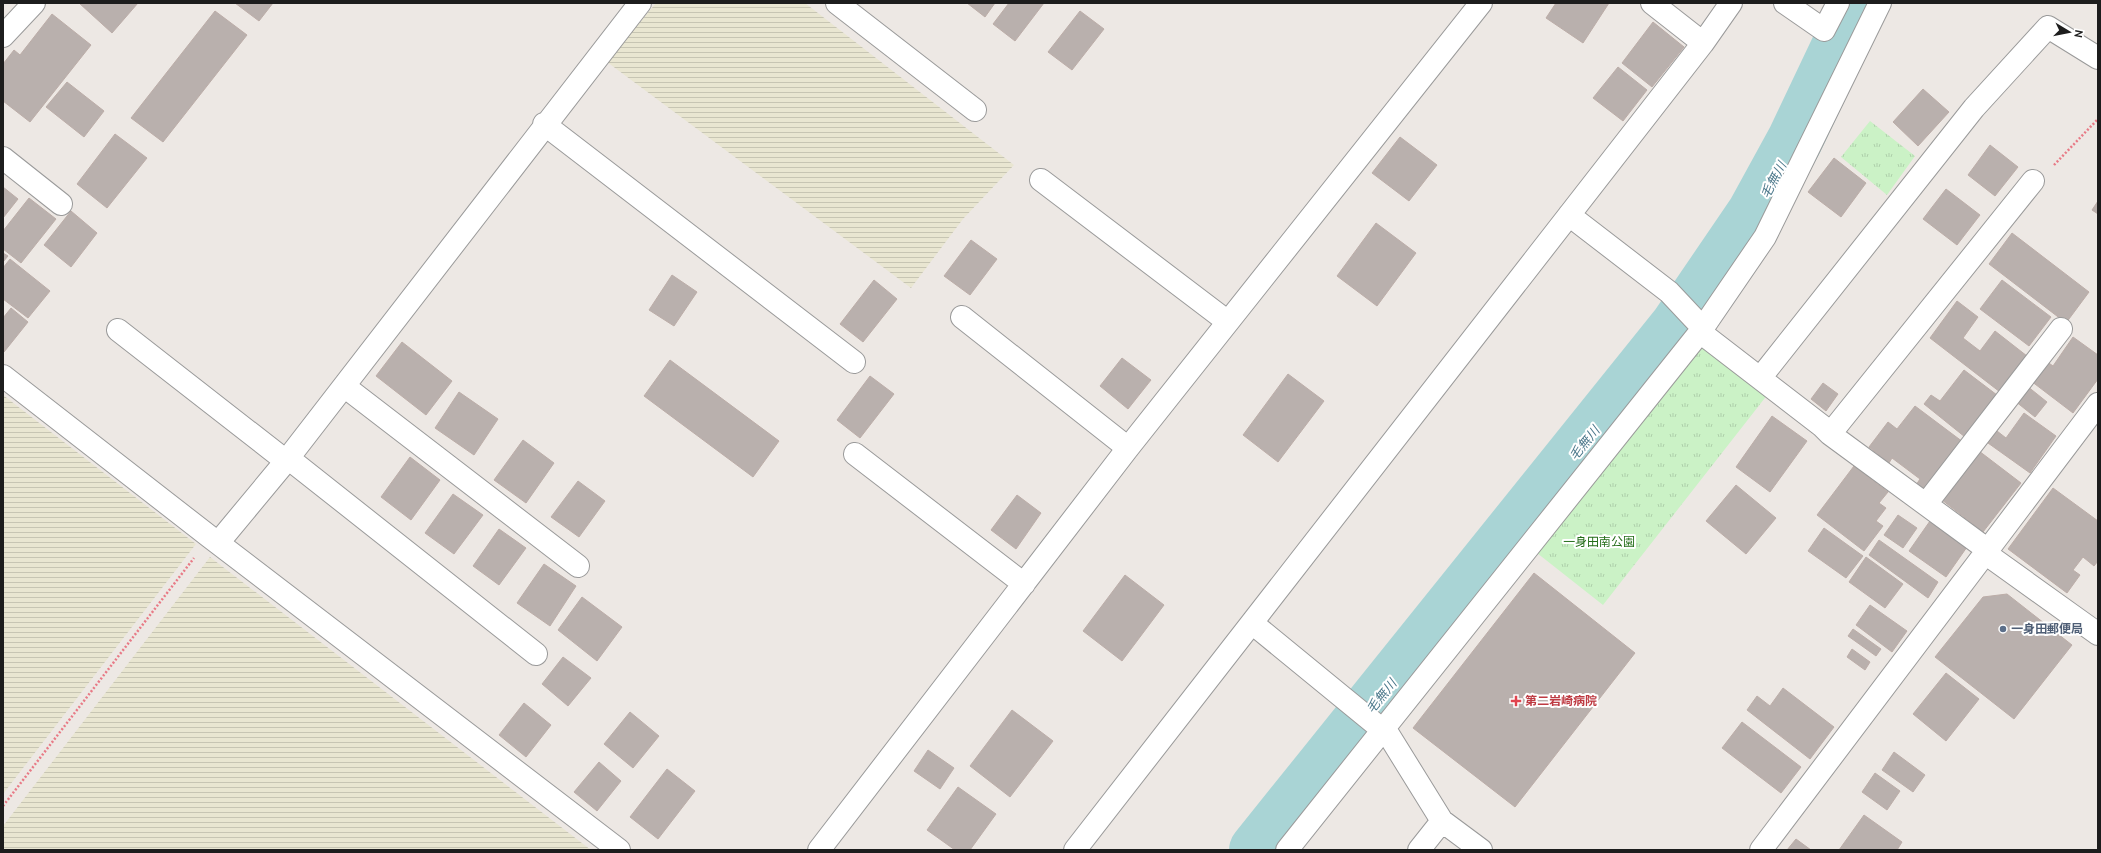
<svg xmlns="http://www.w3.org/2000/svg" width="2101" height="853" font-family="Cabin,'Noto Sans JP',sans-serif">
<defs>
<pattern id="farmland-rules" width="6" height="5" patternUnits="userSpaceOnUse"><rect width="6" height="5" fill="#e9e6d1"/><path d="M0 2.5h6" fill="none" stroke="#c7c5b3"/></pattern>
<pattern id="park-tufts" width="24" height="20" patternUnits="userSpaceOnUse"><rect width="24" height="20" fill="#cbf2c6"/><path d="M3 7l-1-3M5 7V3M7 7l1-3M15 17l-1-3M17 17v-4M19 17l1-3" fill="none" stroke="#aecfaa"/></pattern>
</defs>
<rect width="100%" height="100%" fill="#ede8e4"/>
<!-- farmland -->
<path fill="url(#farmland-rules)" d="M656 3H805L1014 165 963 219 911 288 607 62Z
M3 395 196 544 3 794Z
M210 557 591 850H3V826Z"/>
<!-- park -->
<path fill="url(#park-tufts)" d="M1870 121 1915 156 1887 195 1841 157Z
M1703 345 1768 394 1603 605 1537 553Z"/>
<g fill="none" stroke-linecap="round" stroke-linejoin="round">
<!-- river -->
<path stroke="#a9d4d5" stroke-width="56" d="M1257 850 1678 326 1755 213 1795 140 1860 3"/>
</g>
<!-- building -->
<path fill="#b9b0ad" stroke="#bcada8" d="M79 3H138L112 33Z
M235 3H273L259 21Z
M967 3H995L985 17Z
M1009 3H1044L1015 41 993 24Z
M1556 3H1609L1583 43 1546 18Z
M215 11 247 35 163 142 131 118Z
M1080 11 1104 29 1072 70 1048 52Z
M52 14 91 45 30 122 3 101V64L14 50 20 55Z
M1653 22 1684 47 1652 87 1622 63Z
M1618 67 1647 90 1623 121 1593 98Z
M67 82 104 111 84 137 46 107Z
M1923 89 1949 112 1918 146 1893 122Z
M115 134 147 158 107 208 77 184Z
M1400 137 1437 165 1409 201 1372 173Z
M1990 145 2018 167 1995 196 1968 175Z
M1834 158 1866 183 1841 217 1808 192Z
M3 187 18 199 3 218Z
M1946 189 1980 215 1957 245 1923 219Z
M29 198 56 219 21 263 3 249V231Z
M2098 201V214L2092 210Z
M71 211 97 233 71 267 44 245Z
M1376 223 1416 253 1377 306 1337 276Z
M2012 233 2089 292 2066 323 1989 264Z
M971 240 997 259 970 295 944 276Z
M3 253 8 256 3 262Z
M10 259 50 291 28 318 3 299V268Z
M672 275 697 292 674 326 649 310Z
M874 280 897 299 863 342 840 324Z
M2002 280 2051 317 2029 346 1980 309Z
M1957 301 1978 317 1963 338 1980 351 1995 331 2027 356 2000 392 1930 338Z
M11 308 28 322 4 352 3 318Z
M2073 337 2098 355V379L2073 413 2031 381 2046 361 2053 366Z
M402 342 452 381 426 415 376 376Z
M1122 358 1151 380 1128 409 1100 386Z
M670 360 779 441 753 477 644 396Z
M1964 370 1997 395 1965 437 1924 404 1931 395 1940 401Z
M1288 374 1324 401 1278 462 1243 435Z
M870 376 894 394 860 438 837 420Z
M1823 383 1838 394 1826 411 1811 399Z
M2027 386 2047 402 2035 417 2015 401Z
M459 392 498 419 474 455 435 428Z
M1915 406 1963 442 1925 492 1916 485 1920 479 1892 458 1889 463 1869 447 1888 422 1897 429Z
M2024 413 2056 436 2030 473 1988 443 1997 431 2006 438Z
M1772 416 1807 441 1770 492 1736 467Z
M523 440 554 463 526 503 494 480Z
M1979 451 2021 483 1983 532 1942 500Z
M410 457 440 480 411 520 381 497Z
M1854 466 1888 492 1879 503 1886 508 1876 521 1883 526 1864 551 1817 515Z
M578 481 605 501 579 537 551 517Z
M1736 485 1776 518 1746 554 1706 521Z
M2053 488 2098 521V561L2094 566 2083 557 2073 570 2080 575 2067 593 2008 549Z
M453 494 483 515 454 554 425 533Z
M1017 495 1041 513 1016 549 991 530Z
M1898 515 1917 528 1903 548 1884 535Z
M1930 521 1967 547 1946 577 1909 551Z
M1824 528 1863 556 1846 578 1808 551Z
M499 529 526 548 499 585 473 566Z
M1879 540 1938 582 1928 598 1869 555Z
M1866 557 1903 584 1885 608 1849 582Z
M544 564 576 586 550 626 517 603Z
M1534 573 1635 653 1515 807 1413 728Z
M1125 575 1164 605 1122 661 1083 631Z
M2007 594 2072 645 2014 719 1935 657 1983 597Z
M582 597 622 627 597 661 558 630Z
M1870 605 1907 631 1892 652 1856 625Z
M1853 629 1881 649 1876 656 1848 636Z
M1852 649 1870 662 1865 670 1847 657Z
M563 657 591 678 568 706 542 684Z
M1946 673 1979 699 1946 741 1913 714Z
M1783 688 1834 727 1810 759 1747 710 1757 696 1770 706Z
M524 703 551 725 526 757 499 735Z
M1012 710 1053 741 1010 797 970 766Z
M630 712 659 736 633 768 604 744Z
M1742 722 1801 767 1781 793 1722 748Z
M928 750 954 768 940 789 914 771Z
M1894 752 1925 775 1913 792 1882 770Z
M599 762 621 781 597 811 574 792Z
M667 769 695 791 658 839 630 817Z
M1875 773 1900 791 1887 810 1862 792Z
M958 787 996 814 970 850H955L927 830Z
M1864 815 1902 842 1897 850H1839Z
M1796 839 1811 850H1787Z"/>
<g fill="none" stroke-linecap="round" stroke-linejoin="round">
<!-- minor casing -->
<g stroke="#9a9a9a" stroke-width="24">
<path id="minor" d="M837 3 975 110
M1652 3 1703 43
M1785 3 1824 30 1838 3
M3 36 34 3
M544 124 854 362
M3 158 61 204
M1041 180 1228 322
M1569 215 1669 292 1700 325
M962 317 1128 448
M118 330 286 461
M1700 332 1822 426 1830 434 1988 550
M3 376 210 537 619 850
M1761 377 1974 108 2048 27 2098 58
M344 386 578 566
M1830 434 2033 181
M855 454 1024 584
M288 458 536 654
M1926 504 2061 329
M218 543 286 461 640 3
M1985 553 2098 634
M1252 623 1379 727
M1385 729 1442 821 1481 850
M819 850 1128 448 1481 3
M1075 850 1703 43 1731 3
M1287 850 1700 332 1765 237 1880 3
M1419 850 1442 821
M1761 850 2098 404"/>
</g>
<!-- path -->
<path stroke="#e87a86" stroke-width="2.5" stroke-dasharray="2 2" stroke-linecap="butt" d="M2054 165 2098 119
M3 806 194 558"/>
<!-- minor -->
<use href="#minor" stroke="#fff" stroke-width="22"/>
</g>
<!-- markers -->
<circle fill="#5c6f8a" stroke="#fff" stroke-width="1.5" cx="2003" cy="629" r="4"/>
<path fill="#e0444e" stroke="#fff" stroke-width="1.5" d="M1514 695h4v4h4v4h-4v4h-4v-4h-4v-4h4z"/>
<g text-anchor="middle" stroke-width="4" stroke-linejoin="round" paint-order="stroke">
<!-- park labels -->
<g font-size="12" fill="#246d19" stroke="#fff">
<text x="1599" y="546">一身田南公園</text>
</g>
<!-- service labels -->
<g font-size="12" font-weight="bold" fill="#4e5e75" stroke="#fff" text-anchor="start">
<text x="2011" y="633">一身田郵便局</text>
</g>
<!-- health labels -->
<g font-size="12" font-weight="bold" fill="#be3a42" stroke="#fff" text-anchor="start">
<text x="1525" y="705">第二岩崎病院</text>
</g>
<!-- water labels -->
<g font-size="13" font-style="italic" fill="#4c788b" stroke="#fff">
<text transform="translate(1773 180) rotate(-62)" y="5">毛無川</text>
<text transform="translate(1584 443) rotate(-51)" y="5">毛無川</text>
<text transform="translate(1381 696) rotate(-51)" y="5">毛無川</text>
</g>
</g>
<!-- border -->
<rect width="2101" height="853" fill="none" stroke="#1d1d1d" stroke-width="8"/>
<!-- north arrow -->
<g transform="translate(2069 32) rotate(100)" stroke="#ffffff" stroke-width="3" paint-order="stroke">
<path d="M0-3L7 15L0 10L-7 15Z" fill="#1d1d1d"/>
<text y="-6" font-size="11" font-weight="bold" text-anchor="middle" fill="#1d1d1d">N</text>
</g>
</svg>
